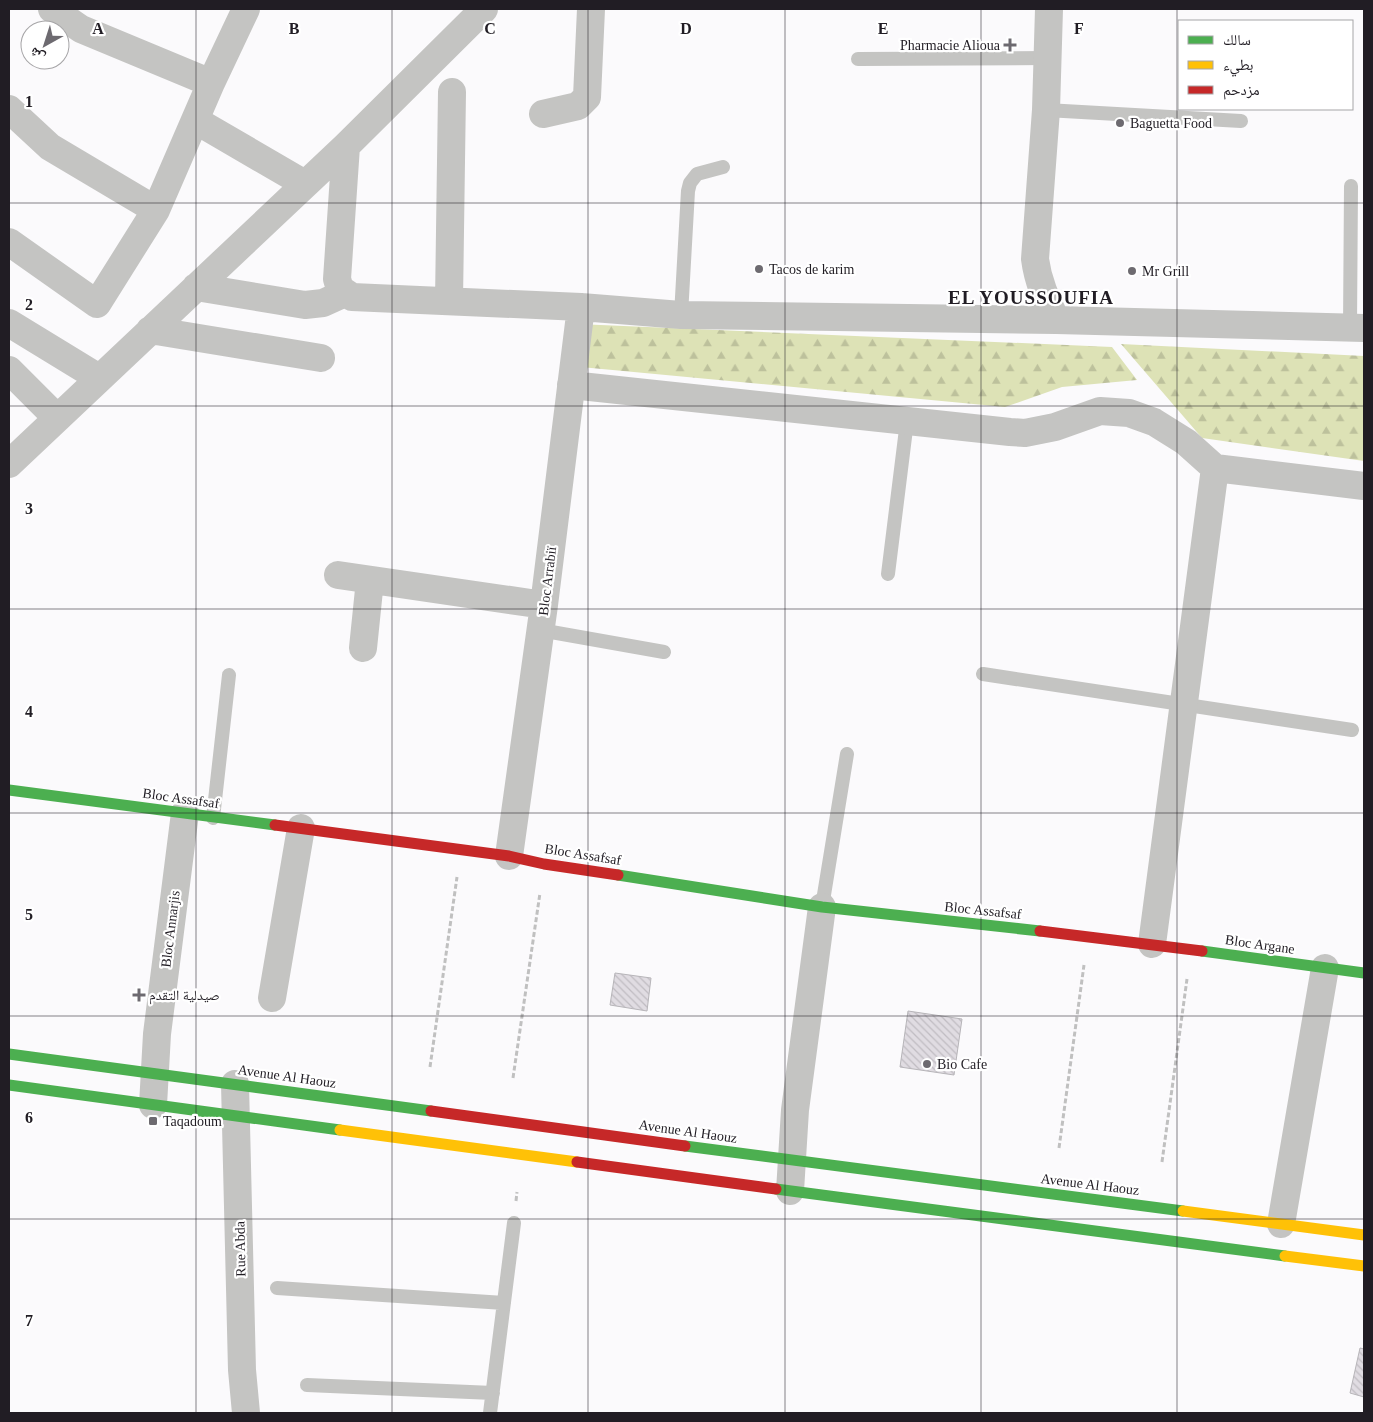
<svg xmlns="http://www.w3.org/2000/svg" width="1373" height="1422" font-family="'Times New Roman','Noto Naskh Arabic',serif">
<defs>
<pattern id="forest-firs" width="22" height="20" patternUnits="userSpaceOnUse" patternTransform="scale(1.25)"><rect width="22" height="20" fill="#dde2b6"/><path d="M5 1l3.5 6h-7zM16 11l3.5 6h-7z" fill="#bdc19c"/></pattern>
<pattern id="building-back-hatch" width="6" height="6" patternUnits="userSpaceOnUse" patternTransform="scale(1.25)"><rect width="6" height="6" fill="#e0dce2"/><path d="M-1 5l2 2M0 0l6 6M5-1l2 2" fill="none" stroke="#c0bcc2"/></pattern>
</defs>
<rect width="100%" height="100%" fill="#fbfafc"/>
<!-- forest -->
<path fill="url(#forest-firs)" d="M577 324 1112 347 1137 380 1062 387 1005 407 570 366Z
M1121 344 1364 356V461L1202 438Z"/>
<!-- building -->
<path fill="url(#building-back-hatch)" stroke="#b7b5b9" d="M615 973 651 978 647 1011 610 1005Z
M908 1011 962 1019 954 1075 900 1067Z
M1360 1348 1364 1349V1397L1350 1393Z"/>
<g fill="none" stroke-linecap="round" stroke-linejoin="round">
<!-- path -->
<path stroke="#c0c0c0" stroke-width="3" stroke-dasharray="5 2.5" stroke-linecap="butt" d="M430 1067 457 877
M513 1078 540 893
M1059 1148 1084 965
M1162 1162 1187 979
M516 1201 517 1192"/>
<!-- lane -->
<path stroke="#c4c4c2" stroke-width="14" d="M858 59 1046 58
M1046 110 1241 121
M681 315 688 191 690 183 697 174 723 167
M1350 327 1351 186
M888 574 907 421
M540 630 664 652
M983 674 1352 730
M213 818 229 675
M822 907 847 754
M277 1288 504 1303
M307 1385 493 1393
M490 1413 514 1223"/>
<!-- street -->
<path stroke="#c4c4c2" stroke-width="28" d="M52 9 81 29 211 83
M1049 9 1046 110 1035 259C1038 282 1046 299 1056 320
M9 109 50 147 156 210
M543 114 578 106 587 97 591 9
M195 120 305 184
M346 146 337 279 340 289 352 297 581 307 681 315 1056 320 1364 328
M9 242 97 304 156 210 211 83 246 9
M196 287 305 305 323 303 345 293
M449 301 452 92
M9 323 99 378
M150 330 321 358
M9 370 57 418
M571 385 1010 432 1025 433 1055 427 1100 411 1129 413 1154 422 1186 442 1215 468 1364 486
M9 464 346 146 484 9
M338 575 544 605
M363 648 370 580
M509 856 544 605 581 307
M1152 944 1215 468
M272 998 301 828
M235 1084 242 1370 246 1413
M153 1105 157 1034 185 813
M790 1191 795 1110 822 907
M1281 1224 1325 968"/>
<!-- fast -->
<path stroke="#4caf50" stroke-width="11" d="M9 790 275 825
M618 875 822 907 1040 931
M1202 951 1364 973
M9 1054 431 1111
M9 1085 340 1130
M685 1146 1183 1211
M776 1189 1285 1256"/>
<!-- slow -->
<path stroke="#ffc107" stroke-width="11" d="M340 1130 577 1162
M1183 1211 1364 1235
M1285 1256 1364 1266"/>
<!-- jam -->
<path stroke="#c62828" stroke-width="11" d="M275 825 509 856 544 864 618 875
M1040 931 1202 951
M431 1111 685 1146
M577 1162 776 1189"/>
</g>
<!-- grid -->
<path fill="none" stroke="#211d24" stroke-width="1" stroke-opacity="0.55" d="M196 9V1413M392 9V1413M588 9V1413M785 9V1413M981 9V1413M1177 9V1413M9 203H1364M9 406H1364M9 609H1364M9 813H1364M9 1016H1364M9 1219H1364"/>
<!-- markers -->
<g fill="#6d6a70" stroke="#fff" stroke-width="2">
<path d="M1007.5 37.5h5v5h5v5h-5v5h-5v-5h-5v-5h5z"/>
<circle cx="1120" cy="123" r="5"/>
<circle cx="759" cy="269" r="5"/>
<circle cx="1132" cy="271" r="5"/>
<path d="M136.5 987.5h5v5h5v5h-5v5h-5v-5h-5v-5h5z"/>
<circle cx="927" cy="1064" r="5"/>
<rect x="148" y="1116" width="10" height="10" rx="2.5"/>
</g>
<g text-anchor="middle" stroke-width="4.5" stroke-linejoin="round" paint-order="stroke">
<!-- poi labels -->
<g font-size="14" fill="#211d24" stroke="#fff" text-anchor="start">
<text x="1000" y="50" text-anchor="end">Pharmacie Alioua</text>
<text x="1130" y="128">Baguetta Food</text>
<text x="769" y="274">Tacos de karim</text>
<text x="1142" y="276">Mr Grill</text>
<text x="149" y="1000">صيدلية التقدم</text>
<text x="937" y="1069">Bio Cafe</text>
<text x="163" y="1126">Taqadoum</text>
</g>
<!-- street labels -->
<g font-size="14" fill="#211d24" stroke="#fff">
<text transform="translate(547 581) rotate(-83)" y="5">Bloc Arrabiï</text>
<text transform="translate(181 798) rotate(8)" y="5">Bloc Assafsaf</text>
<text transform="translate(583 854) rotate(9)" y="5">Bloc Assafsaf</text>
<text transform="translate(983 910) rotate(6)" y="5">Bloc Assafsaf</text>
<text transform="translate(170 929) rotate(-83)" y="5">Bloc Annarjis</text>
<text transform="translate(1260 944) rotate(8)" y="5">Bloc Argane</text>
<text transform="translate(287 1076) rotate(8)" y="5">Avenue Al Haouz</text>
<text transform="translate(688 1131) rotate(8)" y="5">Avenue Al Haouz</text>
<text transform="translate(1090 1184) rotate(7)" y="5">Avenue Al Haouz</text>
<text transform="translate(240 1249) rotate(-91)" y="5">Rue Abda</text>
</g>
<!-- district labels -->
<g font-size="19" font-weight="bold" letter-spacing="1" fill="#211d24" stroke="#fff">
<text x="1031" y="304">EL YOUSSOUFIA</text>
</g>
</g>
<g font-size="16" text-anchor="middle" font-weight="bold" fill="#211d24" stroke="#fff" stroke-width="4.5" stroke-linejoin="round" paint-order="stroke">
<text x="98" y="34">A</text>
<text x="294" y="34">B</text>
<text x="490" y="34">C</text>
<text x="686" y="34">D</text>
<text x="883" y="34">E</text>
<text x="1079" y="34">F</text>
<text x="29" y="107">1</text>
<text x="29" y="310">2</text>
<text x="29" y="514">3</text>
<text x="29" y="717">4</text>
<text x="29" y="920">5</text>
<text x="29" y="1123">6</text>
<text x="29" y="1326">7</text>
</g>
<!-- border -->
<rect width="1373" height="1422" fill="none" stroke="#211d24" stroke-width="20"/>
<!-- legend -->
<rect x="1178" y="20" width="175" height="90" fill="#ffffff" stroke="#a6a5a7"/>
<rect x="1188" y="36" width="25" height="8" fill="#4caf50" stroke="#a6a5a7"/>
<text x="1223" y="45" font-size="15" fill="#211d24">سالك</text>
<rect x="1188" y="61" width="25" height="8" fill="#ffc107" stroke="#a6a5a7"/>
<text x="1223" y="70" font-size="15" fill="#211d24">بطيء</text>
<rect x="1188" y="86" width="25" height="8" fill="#c62828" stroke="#a6a5a7"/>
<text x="1223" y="95" font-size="15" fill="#211d24">مزدحم</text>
<!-- north arrow -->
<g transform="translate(45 45) rotate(219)"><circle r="24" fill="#ffffff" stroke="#a6a5a7"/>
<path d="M0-4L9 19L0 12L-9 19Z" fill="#6d6a70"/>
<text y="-8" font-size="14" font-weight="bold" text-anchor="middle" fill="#211d24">ش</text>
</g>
</svg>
